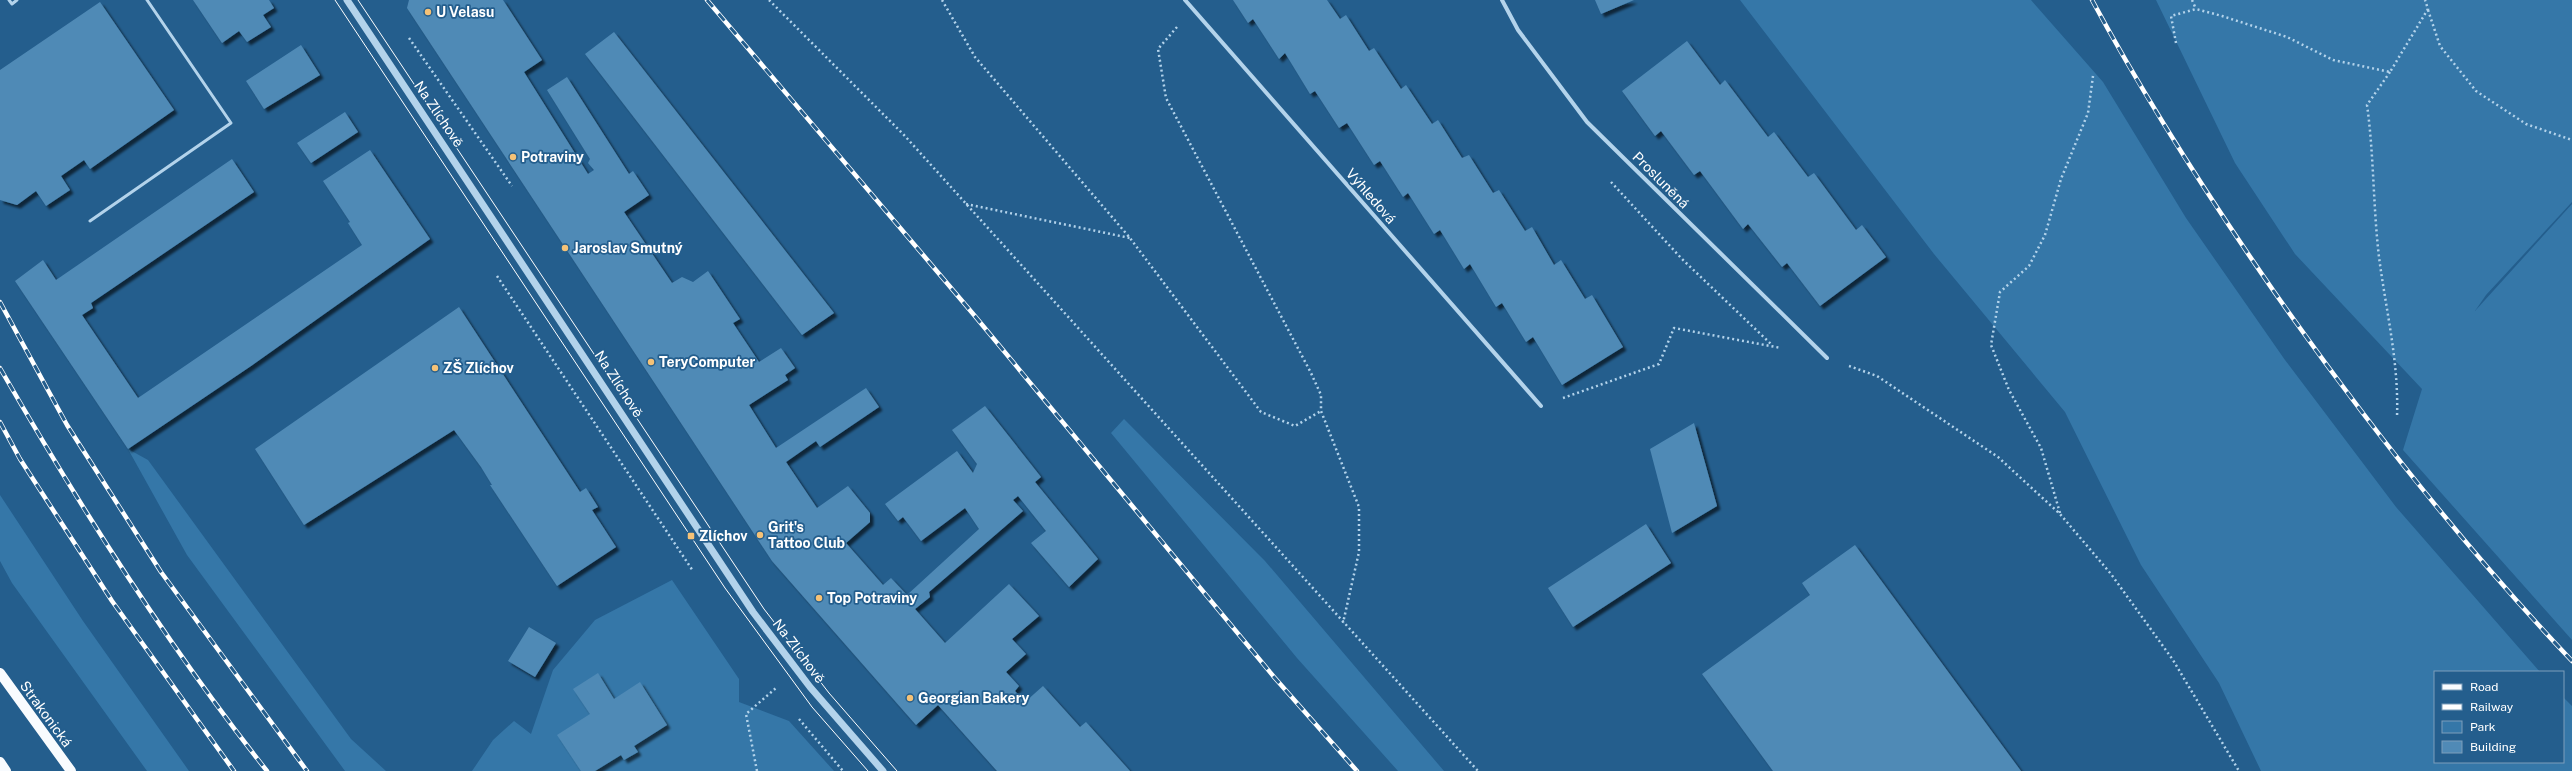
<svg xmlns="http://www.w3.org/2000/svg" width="2572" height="771" font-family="'Public Sans',sans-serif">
<defs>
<filter id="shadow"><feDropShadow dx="3.5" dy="3.5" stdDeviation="1" flood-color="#0009"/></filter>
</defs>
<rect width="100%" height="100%" fill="#245e8d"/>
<!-- green -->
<path fill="#3577a8" d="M1740 0H2031L2103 82 2186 218 2285 360 2396 507 2540 672H2435V762H2563V697L2572 706V771H2261L2219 683 2141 565 2065 412 1934 254Z
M2156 0H2572V202L2486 295 2475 311 2572 204V640L2403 450 2422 389 2295 254 2235 163Z
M1124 419 1265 561 1444 771H1398L1297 658 1111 433Z
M128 449 148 460 351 739 386 771H345L187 555Z
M0 495 83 621 189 771H147L12 583 0 561Z
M672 580 739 679V702L789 721 834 771H472L493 740 514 721 531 734 553 670 595 620Z"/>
<!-- building -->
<path fill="#508ab6" filter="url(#shadow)" d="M193 0H269L274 8 263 15 271 27 247 42 239 31 222 43Z
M409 0H503L542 60 524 72 588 174 594 170 588 163 590 159 547 90 567 77 629 174 633 171 649 195 624 212 672 283 682 277 693 282 708 271 740 319 733 323 759 362 781 348 795 368 785 375 788 380 749 405 776 448 866 388 879 407 820 447 816 441 786 462 817 508 848 486 870 513V522L846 543 883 585 891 578 907 595 979 529 965 508 921 541 903 517 898 521 885 504 957 451 973 473 977 464 952 430 985 406 1041 477 1035 482 1098 559 1069 587 1031 543 1046 531 1018 496 1013 500 1023 511 929 592 930 597 915 609 945 643 1009 584 1039 616 1012 639 1026 654 1006 672 1019 686 1015 691 1025 702 1043 686 1080 727 1086 722 1130 771H997L938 705 916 725 772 561 407 8Z
M1233 0H1327L1340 19 1346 15 1369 51 1374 48 1401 89 1406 85 1432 124 1438 120 1462 158 1469 155 1493 193 1499 190 1525 231 1532 227 1554 265 1561 260 1585 299 1592 295 1623 347 1562 385 1533 337 1526 342 1502 303 1496 307 1470 264 1464 269 1440 230 1434 234 1408 193 1403 197 1380 161 1374 165 1347 123 1339 128 1315 91 1310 94 1285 53 1279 59 1253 19 1248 23Z
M1595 0H1634L1601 14Z
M100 2 174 110 90 169 84 160 61 176 70 190 46 206 36 191 17 205 0 200V70Z
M614 32 834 313 802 335 585 54Z
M1687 41 1720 85 1725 80 1768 137 1774 132 1808 177 1814 173 1856 230 1862 225 1886 257 1820 306 1787 263 1782 267 1748 224 1743 229 1700 171 1694 175 1661 131 1655 136 1622 91Z
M301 45 320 75 264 109 246 81Z
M345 112 358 132 311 163 297 143Z
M370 150 430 239 251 366 128 449 15 281 43 260 56 280 232 159 254 192 91 303 93 308 82 315 138 398 362 245 348 223 350 222 323 181Z
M459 307 580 492 586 488 598 507 592 510 616 547 557 586 490 485H492L481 467 454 430 304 525 255 449Z
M1694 423 1717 506 1672 533 1650 449Z
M1646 524 1671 563 1573 627 1548 588Z
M1855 545 2021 771H1773L1702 674 1810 595 1802 583Z
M529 627 556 643 535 677 508 661Z
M598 673 614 699 640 682 667 725 634 746 638 752 624 760 621 755 595 771H581L557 735 590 714 573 689Z"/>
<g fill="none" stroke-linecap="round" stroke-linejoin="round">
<!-- path -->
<path stroke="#b3d3eb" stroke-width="2.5" stroke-dasharray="2 3" stroke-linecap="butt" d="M769 0 904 135 1478 771
M942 0 975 57 1130 238 1261 412 1295 426 1321 411
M2192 0 2196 9
M2428 10 2440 46 2476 91 2526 124 2572 140
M1177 27 1158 49 1166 98 1311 373 1321 395V411L1359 507V552L1343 623
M409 38 512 186
M2176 43 2171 16 2196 9 2222 16 2287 37 2333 60 2390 72 2428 9 2425 0
M2390 72 2367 105C2374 155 2373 206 2379 257 2386 311 2399 362 2397 417
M1611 182 1682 259 1772 345
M966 204 1130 238
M497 276 693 571
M1849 366 1877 376 1998 457 2060 514 2111 574 2173 660 2239 771
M1563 398 1659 364 1674 328 1781 348
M2060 513 2041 448 2009 390 1991 345 2000 292 2029 266 2045 235 2061 179 2088 113 2093 76
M799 719 843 771
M757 771 746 714 776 688"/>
<!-- service -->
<path stroke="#b3d3eb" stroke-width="3" d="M9 0 12 4 17 0
M90 221 231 123 147 0"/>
<!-- minor -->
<path stroke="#b3d3eb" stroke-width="4" d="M1185 0 1541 406
M1502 0 1518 30 1587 122 1827 358"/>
<!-- tertiary -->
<path stroke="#b3d3eb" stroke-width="7" d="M347 0 753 612 810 687 883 771"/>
<!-- primary -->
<path stroke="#f8fbfe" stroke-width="10" d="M0 673 71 771
M0 762 6 771"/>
<!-- tram -->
<path stroke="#fff" stroke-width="1" d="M335 0 725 588 812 707 868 771
M358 0 764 609 829 693 897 771"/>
<!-- rail casing -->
<g stroke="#fff" stroke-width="4.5">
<path id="rail" d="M707 0 974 315 1274 677 1357 771
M2092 0C2147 102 2209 198 2275 293 2366 422 2464 547 2572 661
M0 302 67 425 161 572 307 771
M0 368C80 507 167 645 267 771
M0 422 20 459 112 601 234 771"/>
</g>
<!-- rail -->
<use href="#rail" stroke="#245e8d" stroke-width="3" stroke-dasharray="9" stroke-linecap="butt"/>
</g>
<!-- markers -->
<g fill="#f5c277" stroke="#245e8d" stroke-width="1.5">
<circle cx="428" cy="12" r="4"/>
<circle cx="513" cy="157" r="4"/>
<circle cx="565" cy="248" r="4"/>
<circle cx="651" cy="362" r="4"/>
<circle cx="435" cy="368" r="4"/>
<circle cx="760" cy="535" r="4"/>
<rect x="687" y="532" width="8" height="8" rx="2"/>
<circle cx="819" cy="598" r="4"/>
<circle cx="910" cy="698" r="4"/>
</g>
<g text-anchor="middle" stroke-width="3.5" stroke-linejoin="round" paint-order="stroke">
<!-- poi labels -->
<g font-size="14" font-weight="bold" fill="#fff" stroke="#245e8d" text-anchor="start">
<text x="436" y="17">U Velasu</text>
<text x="521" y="162">Potraviny</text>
<text x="573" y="253">Jaroslav Smutný</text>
<text x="659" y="367">TeryComputer</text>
<text x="443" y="373">ZŠ Zlíchov</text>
<text x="768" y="532">Grit's<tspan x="768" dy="16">Tattoo Club</tspan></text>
<text x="699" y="541">Zlíchov</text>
<text x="827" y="603">Top Potraviny</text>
<text x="918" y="703">Georgian Bakery</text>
</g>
<!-- street labels -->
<g font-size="14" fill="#fff" stroke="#245e8d">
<text transform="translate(439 114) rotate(56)" y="5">Na Zlíchově</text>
<text transform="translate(1661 180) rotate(45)" y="5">Prosluněná</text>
<text transform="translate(1371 196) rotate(49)" y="5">Výhledová</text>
<text transform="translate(619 384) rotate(57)" y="5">Na Zlíchově</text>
<text transform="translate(799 651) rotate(53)" y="5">Na Zlíchově</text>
<text transform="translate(46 714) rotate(54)" y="5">Strakonická</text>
</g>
</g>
<!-- legend -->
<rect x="2434" y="671" width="130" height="92" fill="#245e8d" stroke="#7c9ebb"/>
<rect x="2442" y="684" width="20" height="6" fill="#f8fbfe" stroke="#7c9ebb"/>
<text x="2470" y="691" font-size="12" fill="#ffffff">Road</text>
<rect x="2442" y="704" width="20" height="6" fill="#ffffff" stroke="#7c9ebb"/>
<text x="2470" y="711" font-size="12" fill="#ffffff">Railway</text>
<rect x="2442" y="721" width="20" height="12" fill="#3577a8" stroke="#7c9ebb"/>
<text x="2470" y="731" font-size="12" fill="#ffffff">Park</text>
<rect x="2442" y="741" width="20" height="12" fill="#508ab6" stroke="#7c9ebb"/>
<text x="2470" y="751" font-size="12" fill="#ffffff">Building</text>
</svg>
